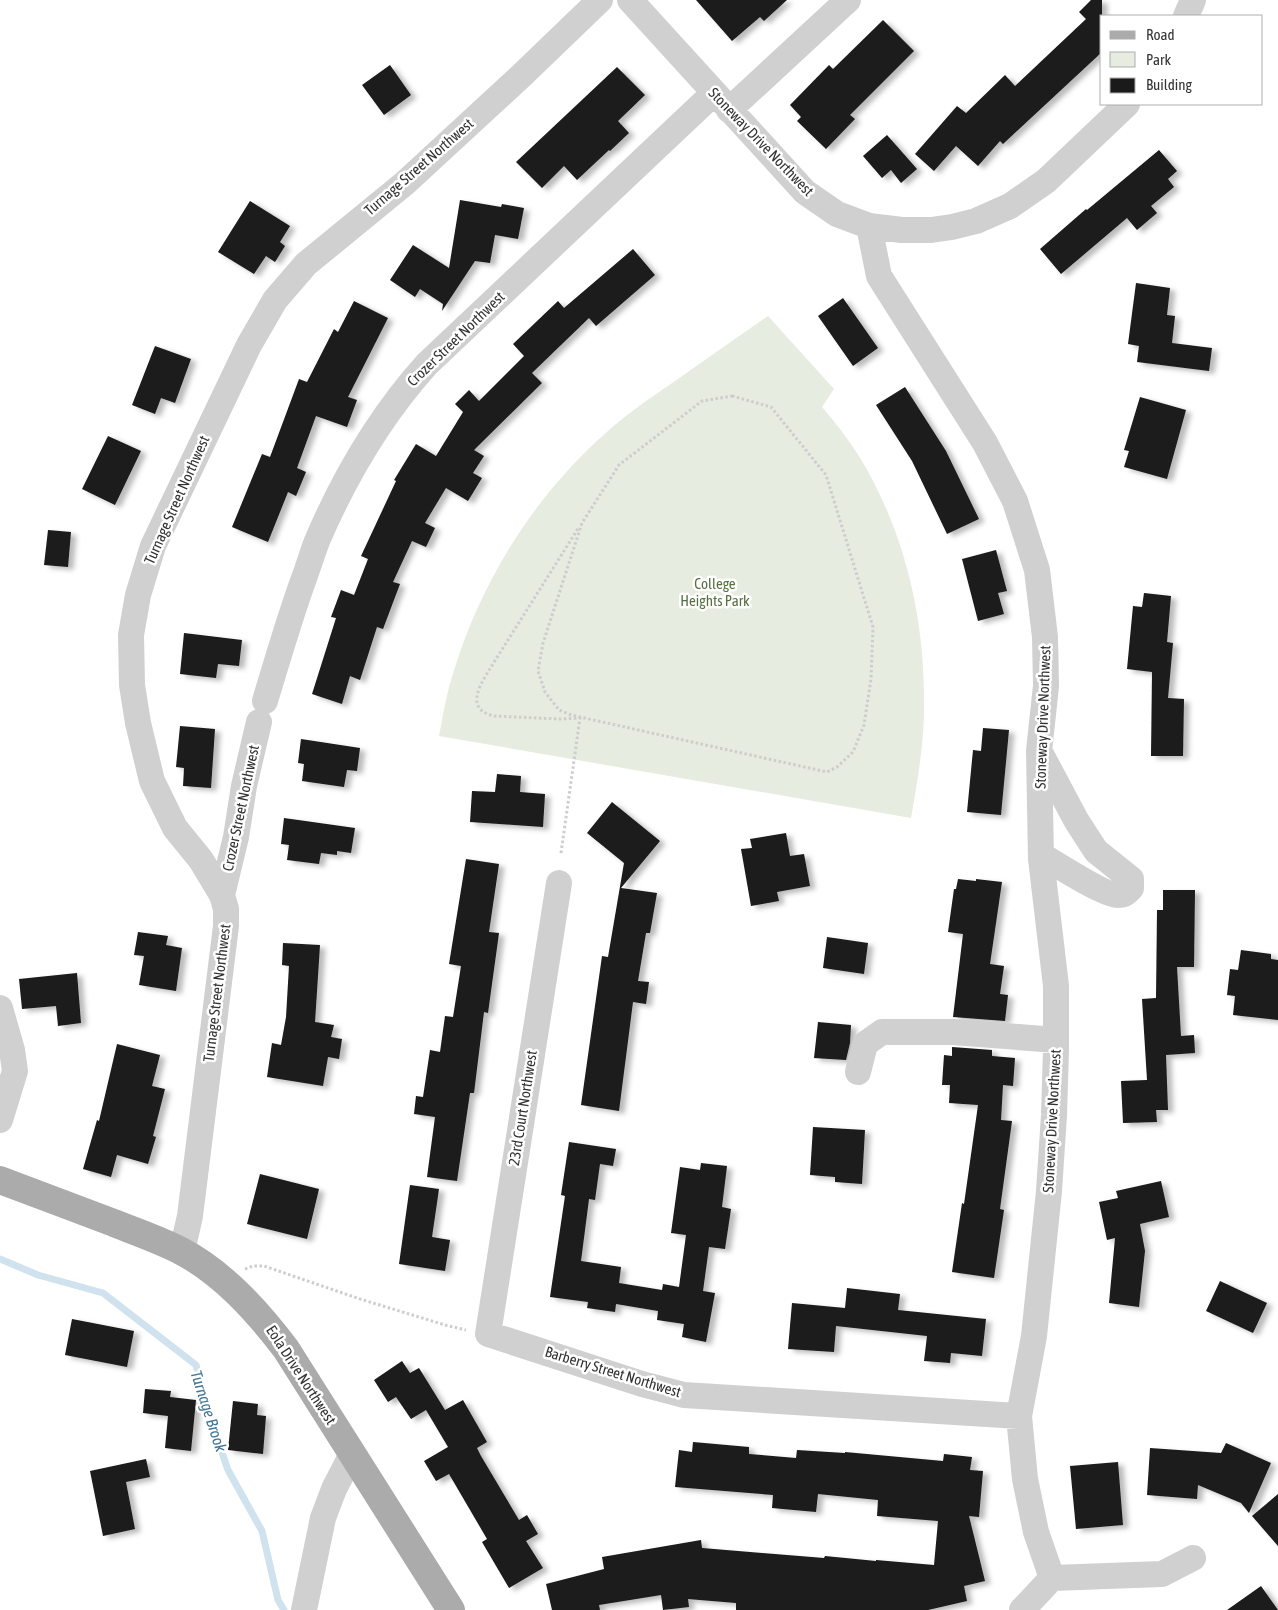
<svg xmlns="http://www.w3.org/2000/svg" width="1278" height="1610" font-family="'Asap Condensed',sans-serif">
<defs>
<filter id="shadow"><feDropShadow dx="5.5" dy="3" stdDeviation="2.5" flood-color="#0004"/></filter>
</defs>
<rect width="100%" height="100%" fill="#fff"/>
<!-- green -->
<path fill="#e6ecdf" d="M768 316 834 389 822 407C835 422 848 439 859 456 903 528 924 613 924 698 925 738 918 778 911 818L439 736C443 716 446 696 452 677 480 582 534 496 608 431 630 411 655 395 678 379 708 358 738 337 768 316Z"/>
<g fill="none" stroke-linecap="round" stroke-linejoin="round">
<!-- stream -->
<path stroke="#cfe2ee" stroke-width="7" d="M0 1259 38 1275 103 1293 196 1365 207 1409 228 1470 262 1531 278 1600 284 1610"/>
</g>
<!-- building -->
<path fill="#1a1a1a" filter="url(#shadow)" d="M696 0H787L764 21 760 17 732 41Z
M1091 0H1102V52L1003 144 1000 141 978 166 956 146 934 171 915 154 957 106 966 113 1005 75 1015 86 1086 19 1079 12Z
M883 20 914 51 850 115 855 119 826 149 797 121 801 117 790 105 829 65 833 69Z
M390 65 411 95 384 115 362 85Z
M617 67 645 95 618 121 629 133 610 151 609 150 577 180 564 166 542 188 516 162Z
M887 135 917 169 901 183 891 170 882 178 863 156Z
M1159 150 1177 171 1168 179 1174 187 1151 206 1157 213 1137 230 1127 218 1061 274 1040 249 1086 209 1087 210Z
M460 200 501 207 502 204 524 208 518 239 495 235 490 263 475 261 442 311 443 304 420 289 415 297 390 280 413 245 449 268Z
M250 201 290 226 280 242 285 246 275 262 266 256 254 274 218 252Z
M633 249 655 275 596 326 589 318 532 373 542 383 474 450 484 456 473 473 482 478 468 501 446 488 425 523 435 528 426 547 412 541 393 582 400 584 383 629 377 627 360 680 350 676 342 704 312 694 336 618 331 617 341 590 354 595 368 559 361 556 396 481 394 480 416 444 436 456 463 412 455 404 469 390 479 401 524 356 513 344 558 301 564 308Z
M1136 283 1170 288 1167 315 1175 316 1172 343 1212 348 1209 371 1137 362 1139 346 1128 344Z
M843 298 878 348 853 366 818 316Z
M354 301 388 318 348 397 357 400 347 427 316 416 297 468 306 472 296 496 288 492 268 542 232 527 262 454 270 457 299 379 307 382 334 329 338 332Z
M155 346 191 359 175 403 161 398 155 414 132 405Z
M905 387 946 451 979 519 947 534 912 461 876 405Z
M1140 397 1186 410 1167 479 1124 467 1129 451 1124 450Z
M108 436 141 451 115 505 82 489Z
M48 530 71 532 68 567 44 565Z
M996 550 1007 591 998 593 1004 614 978 621 962 559Z
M1144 593 1171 596 1167 642 1173 643 1168 698 1184 699 1183 756H1151L1152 672 1127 669 1133 606 1142 607Z
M184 633 242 640 239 666 218 664 216 678 180 674Z
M180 726 215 729 211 788 183 786 184 768 176 767Z
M983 728 1009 730 1001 815 967 812 973 750 981 751Z
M301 739 360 748 357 771 347 770 344 787 302 781 304 764 298 763Z
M497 774 521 776 520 792 545 794 543 827 470 822 472 791 495 792Z
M612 802 660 841 621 888 657 893 650 933H646L638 981 649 982 646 1004 633 1002 619 1111 581 1105 602 956 608 957 624 863 587 833Z
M284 818 355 828 351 853 337 851V855L321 853 319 864 287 860 289 845 281 844Z
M786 833 790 856 804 854 810 886 777 892 779 901 751 906 741 849 752 848 750 839Z
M466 859 499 864 489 932 499 933 488 1013 484 1012 474 1093H470L457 1181 427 1177 435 1117 414 1114 416 1096 423 1097 430 1050 440 1052 445 1016 453 1017 461 966 449 964Z
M958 879 976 881V879L1002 882 990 964 1004 966 1000 994 1008 995 1005 1021 953 1017 963 934 948 932 954 889H956Z
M1163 890H1195L1194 967H1177L1181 1036 1194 1035 1195 1053 1166 1055 1168 1110H1156L1157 1122 1123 1123 1121 1081 1147 1080 1142 999 1156 998 1157 910H1163Z
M138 932 168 936 166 945 182 948 176 991 139 985 144 956 134 955Z
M827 937 868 943 864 974 823 968Z
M283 943 320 945 315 1022 334 1025 331 1037 342 1039 339 1059 328 1057 323 1086 267 1077 272 1043 281 1045 286 1017 289 966 282 965Z
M1241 950 1271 954V959L1278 960V1020L1233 1015 1235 996 1227 995 1230 969 1238 970Z
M77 973 81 1023 58 1026 56 1006 22 1009 19 979Z
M818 1022 851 1025 850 1043 846 1060 814 1058Z
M117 1044 160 1055 152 1086 165 1089 153 1136 156 1137 148 1164 117 1155 111 1177 83 1169 97 1120 99 1121Z
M952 1047 992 1050V1056L1015 1058 1013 1086 1003 1085 1001 1120 1012 1121 1000 1209 1004 1210 994 1278 952 1272 962 1203 964 1204 978 1105 949 1103 950 1085H942L944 1055 952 1056Z
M813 1127 865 1130 862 1184 835 1182V1177L810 1175Z
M569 1142 616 1149 613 1166 600 1164 595 1200 589 1199 581 1261 621 1267 619 1283 662 1290 663 1284 679 1287 686 1235 671 1233 680 1167 700 1170 701 1163 727 1166 722 1207 731 1209 725 1249 709 1247 703 1291 715 1293 706 1342 682 1337 684 1324 657 1320 658 1311 616 1304 615 1312 587 1308 588 1302 550 1297 565 1196 561 1195Z
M260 1174 319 1189 307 1239 247 1224Z
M1161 1181 1169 1217 1140 1224 1145 1251 1139 1307 1109 1303 1115 1238 1107 1240 1099 1202 1118 1198 1116 1191Z
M410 1185 439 1189 432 1237 450 1240 445 1271 399 1264Z
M1220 1281 1267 1303 1253 1333 1206 1311Z
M847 1288 900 1294 898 1310 986 1319 982 1356 951 1353 950 1363 924 1361 927 1336 836 1326 834 1352 788 1349 792 1303 845 1308Z
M72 1319 134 1331 127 1367 65 1355Z
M402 1361 410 1373 419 1368 445 1410 463 1400 487 1442 477 1448 481 1456 519 1520 527 1515 538 1534 526 1541 543 1568 509 1588 482 1542 487 1539 449 1474 436 1481 424 1461 448 1447 426 1410 411 1419 396 1397 388 1402 374 1380Z
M145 1389 171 1391 170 1397 196 1400 191 1451 165 1448 168 1416 143 1413Z
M233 1401 258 1404 257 1415 266 1416 263 1454 228 1450Z
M693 1442 749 1447V1454L796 1458 797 1450 845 1453V1452L943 1461 944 1454 972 1457 970 1470 983 1471 979 1517 969 1516 985 1581 964 1586 967 1601 928 1610H736V1603L688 1599 689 1607 663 1610 661 1595 599 1605 600 1610H552L546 1584 604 1569 602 1557 701 1540 702 1548 824 1558 825 1556 876 1561V1560L934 1565 938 1521 877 1516 878 1500 818 1494 816 1512 772 1508 773 1495 675 1487 679 1450 692 1452Z
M1226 1443 1271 1463 1249 1513 1241 1503 1198 1485 1197 1499 1147 1495 1150 1448 1221 1453Z
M146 1459 150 1477 126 1482 135 1529 103 1536 90 1471Z
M1118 1462 1123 1525 1076 1529 1070 1466Z
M1278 1494V1546L1252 1516Z
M1261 1586 1278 1610H1227Z"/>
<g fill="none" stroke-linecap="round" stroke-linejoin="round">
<!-- path -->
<path stroke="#cdcdcd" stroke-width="3" stroke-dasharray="2.5 2.5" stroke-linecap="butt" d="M732 396 771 407 826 475 873 627 871 679 864 725 853 752 837 767 827 772 571 715 559 710 545 692 538 671 543 643 582 523 619 465 702 401Z
M561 853 580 718 560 719 494 716C464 709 480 685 491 667L579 527
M245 1269 253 1266H264L360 1299 445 1325 466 1330"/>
<!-- minor -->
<path stroke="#d0d0d0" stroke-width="26" d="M630 0 805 192 837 214 869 226 902 230H931L952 227 976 221 1010 206 1046 181 1127 104
M1186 16 1193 0
M729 110 848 0
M869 226 879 276 985 443 1015 501 1037 570 1045 637 1046 686 1039 751 1041 859 1056 986V1050L1054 1115 1049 1191 1034 1336 1019 1416 1025 1479 1036 1532 1052 1578
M265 701C277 661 289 620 303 581 308 568 312 554 317 541 344 478 381 415 427 364L714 93
M1041 855C1054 863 1106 896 1118 895 1125 895 1127 892 1131 888V879L1096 851 1076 820 1042 756
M559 883 488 1334 642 1384 684 1395 1019 1416
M222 895 236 837 244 786 259 722
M0 1008 12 1050 15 1071 0 1120
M858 1072 865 1044 882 1032H953L1056 1040
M182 1251 190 1216 226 926V909L222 895 201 860 175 828 152 781 138 723 132 685 131 635 138 595 153 546 249 345 275 300 306 264 405 183 521 76 600 0
M1052 1578 1162 1574 1193 1558
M304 1610 323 1518 334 1489 352 1454
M1022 1610 1052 1578"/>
<!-- major -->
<path stroke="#ababab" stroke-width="28" d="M0 1180C38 1194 76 1209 114 1223 136 1232 160 1240 181 1251 223 1273 257 1311 286 1349L451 1610"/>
</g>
<g text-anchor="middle" stroke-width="5" stroke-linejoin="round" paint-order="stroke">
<!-- street labels -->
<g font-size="15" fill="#333" stroke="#fff">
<text transform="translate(761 142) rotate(46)" y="5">Stoneway Drive Northwest</text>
<text transform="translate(419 167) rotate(-41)" y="5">Turnage Street Northwest</text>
<text transform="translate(456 339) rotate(-44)" y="5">Crozer Street Northwest</text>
<text transform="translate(177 500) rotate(-66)" y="5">Turnage Street Northwest</text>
<text transform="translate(1043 717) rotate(-88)" y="5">Stoneway Drive Northwest</text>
<text transform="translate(241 808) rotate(-78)" y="5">Crozer Street Northwest</text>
<text transform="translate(217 993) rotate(-83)" y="5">Turnage Street Northwest</text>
<text transform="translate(523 1108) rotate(-81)" y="5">23rd Court Northwest</text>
<text transform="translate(1052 1121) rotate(-87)" y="5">Stoneway Drive Northwest</text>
<text transform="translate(613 1372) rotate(17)" y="5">Barberry Street Northwest</text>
<text transform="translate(301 1375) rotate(57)" y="5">Eola Drive Northwest</text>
</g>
<!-- park labels -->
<g font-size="15" fill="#56703f" stroke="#fff">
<text x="715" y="589">College<tspan x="715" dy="17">Heights Park</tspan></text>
</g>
<!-- water labels -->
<g font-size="16" font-style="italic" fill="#3f7597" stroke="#fff">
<text transform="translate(209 1411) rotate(72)" y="6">Turnage Brook</text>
</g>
</g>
<!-- legend -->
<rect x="1100" y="15" width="162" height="90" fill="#ffffff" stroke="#adadad"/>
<rect x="1110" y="31" width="25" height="8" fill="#ababab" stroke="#adadad"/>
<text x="1146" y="40" font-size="15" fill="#333333">Road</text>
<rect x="1110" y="52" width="25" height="15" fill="#e6ecdf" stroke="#adadad"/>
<text x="1146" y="65" font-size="15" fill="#333333">Park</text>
<rect x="1110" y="78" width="25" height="15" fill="#1a1a1a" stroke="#adadad"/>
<text x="1146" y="90" font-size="15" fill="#333333">Building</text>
</svg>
